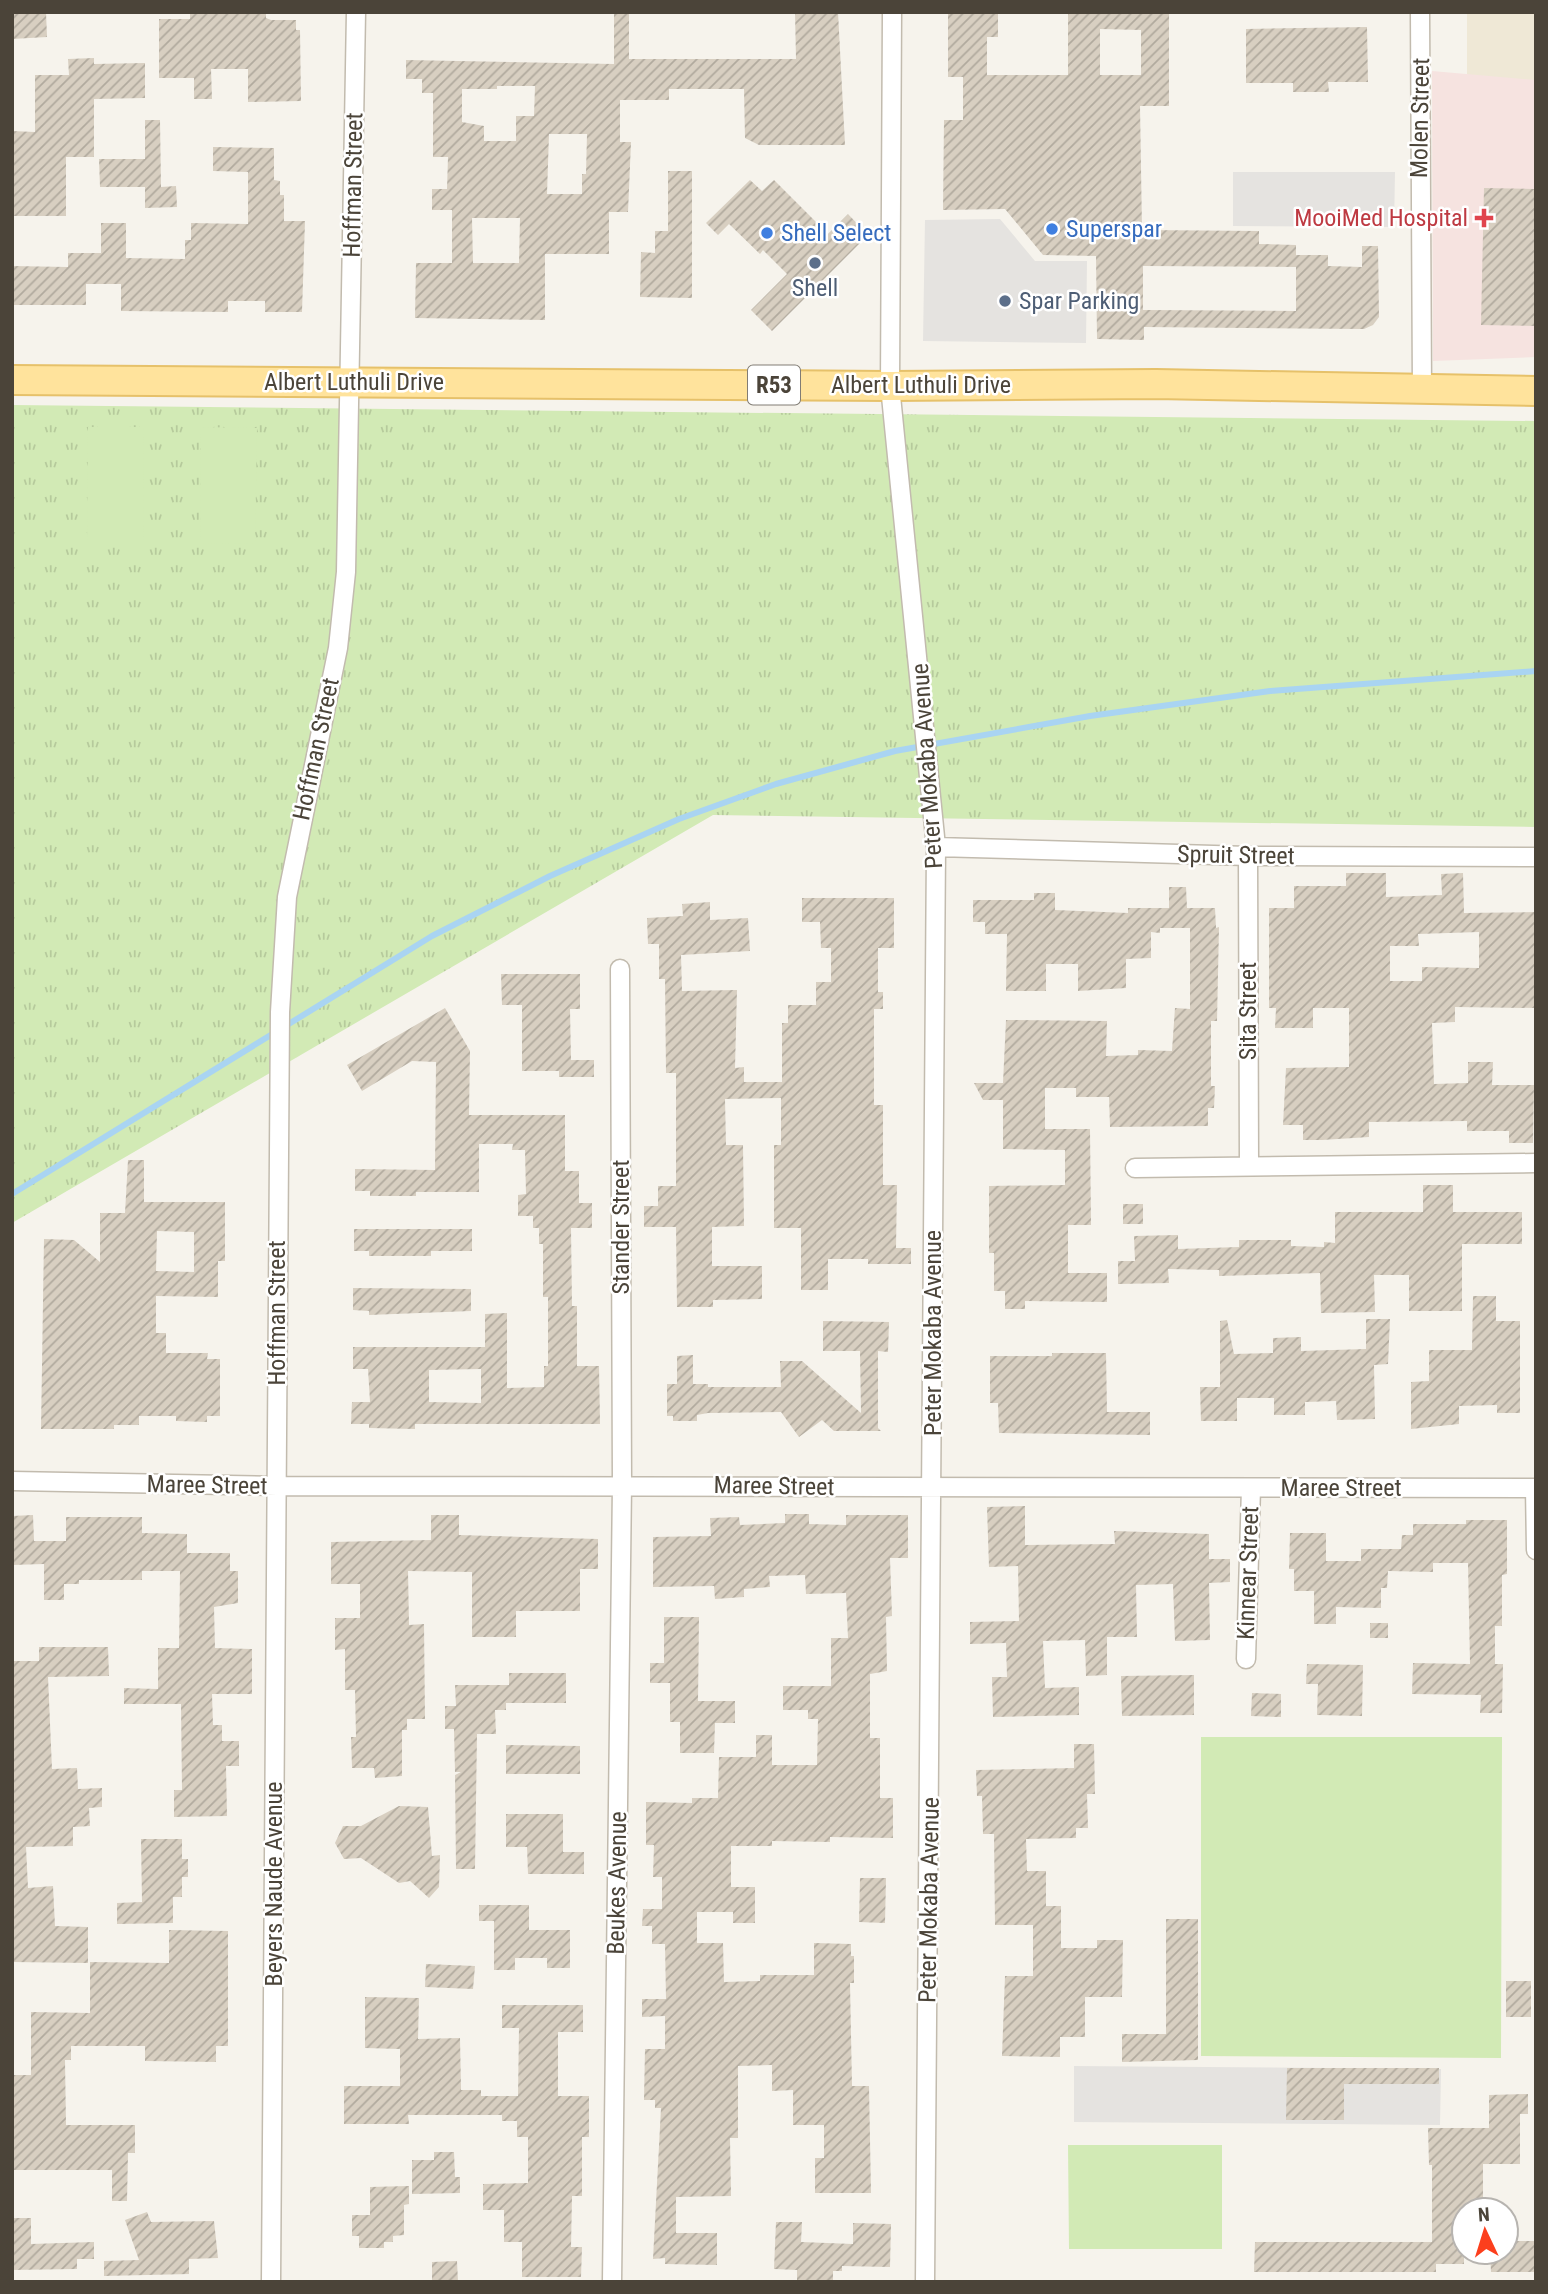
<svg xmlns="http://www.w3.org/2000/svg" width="1548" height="2294" font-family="'Roboto Condensed',sans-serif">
<defs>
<pattern id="grass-tufts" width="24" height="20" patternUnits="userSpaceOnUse" patternTransform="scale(1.75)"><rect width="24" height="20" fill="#d2eab5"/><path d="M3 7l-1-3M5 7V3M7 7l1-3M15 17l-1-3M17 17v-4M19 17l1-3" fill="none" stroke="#b6ca9c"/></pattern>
<pattern id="building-hatch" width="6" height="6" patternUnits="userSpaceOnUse" patternTransform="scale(1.75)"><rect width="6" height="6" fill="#d8cfc1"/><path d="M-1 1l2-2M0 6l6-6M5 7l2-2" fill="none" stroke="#b1aa9e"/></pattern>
</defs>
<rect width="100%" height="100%" fill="#f6f3ec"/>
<!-- education -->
<path fill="#efe8d6" d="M1467 12H1536V92L1467 85Z"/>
<!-- medical -->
<path fill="#f6e3e0" d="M1432 71 1536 80V357L1433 361Z"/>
<!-- grass -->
<path fill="url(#grass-tufts)" d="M12 405 1536 421V827L713 815 12 1223Z"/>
<!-- garden -->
<path fill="#d2eab5" d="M88 427H144L143 543H87Z
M201 427 257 428 255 544 200 543Z
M1201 1737H1502L1501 2058 1201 2056Z
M1068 2145H1222V2249H1069Z"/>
<!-- parking -->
<path fill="#e5e3e0" d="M1233 172H1395L1394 227 1233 226Z
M1000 219 1035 261H1087L1086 343 923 341 925 220Z
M1074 2066 1441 2069 1440 2125 1074 2122Z"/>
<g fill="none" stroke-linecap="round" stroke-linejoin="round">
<!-- stream -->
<path stroke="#a9d4f2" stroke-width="6" d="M12 1194 432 936 550 876 679 819 776 784 895 751 1090 716 1270 691 1536 671"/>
</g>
<!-- building -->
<path fill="url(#building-hatch)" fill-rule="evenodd" d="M12 12H46L47 37 12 39Z
M190 12H266V18L271 20H296V30H300L301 101 248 102V69H211L212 99H194V78H159V19H190Z
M795 12H838L845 145H759L745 138 744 89H669V100H620V142H631L628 212H609V254H545V320L415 318 416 263H452V210H432V189H447L448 157H433V93H422V79H406V60L614 64V14H629V59H796ZM497 86H535L534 116H516V141H484V126L462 122V89H497ZM549 134H587L586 174H582V194H547ZM472 218H520L519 263H473Z
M948 12H998V37H987V75H1068V12H1169V106H1140L1142 230 1259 231V244L1296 245V267L1143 266V310L1296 311V255H1328V266L1362 267V246H1378L1379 317 1373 325 1364 329 1144 327V340L1097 339 1096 256 1043 255 1005 209 943 210 944 120H963V77H948ZM1100 29 1141 30V75H1100Z
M1367 27 1368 82H1328L1329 92H1293V83H1246V29Z
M94 58V64L145 63V98L94 99V157H66V216H12V131L35 132V75H69L68 59Z
M145 120H160L161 187 176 186 177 207 145 208V187H100L99 159H145Z
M213 147 274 148V180L280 181V195H284V221H305L302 312H265V301H228V312L121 311V284H86V305H12V266L68 267V253H101V223H126V258L185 259V240H191V223L248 224V172L213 171Z
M668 171H692V298L640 297 641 252 655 253V231H668Z
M750 180 762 191 774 180 828 234 848 214 868 235 772 331 751 310 787 274 763 250 760 254 729 224 718 235 706 223Z
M1484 188 1534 189 1536 326 1481 325Z
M1346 873H1386V897L1442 895 1441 874 1463 873 1464 913 1536 912V1008L1455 1007V1022L1432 1023 1434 1084 1468 1083V1062H1493L1492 1085H1534L1533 1143H1509V1131H1467V1121L1369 1122V1137L1322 1140H1303V1125H1283L1286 1068 1349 1067V1008H1313V1028H1275L1276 1008H1269V908H1294V886H1346ZM1479 932V968L1422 967V981H1390V946H1419L1418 934Z
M1169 887H1186L1187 908H1215L1216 928 1219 927 1217 1021H1211V1086H1215L1214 1108H1208V1126L1110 1127 1109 1097H1076V1088H1045V1129H1090L1091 1225H1068V1273H1107V1302L1025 1301V1309H1005V1291H994V1253H989V1186L1065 1185V1150L1003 1149V1100H983L974 1083H1003L1006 1020 1107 1021 1106 1056 1138 1055V1050L1172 1051 1175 1008 1190 1009V928H1160V933L1151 932V958L1126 959V988L1078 991V964H1046V991H1006L1007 934H985V922H973V900H1034V893H1055V910L1128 913V908H1169Z
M802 898H894V948H878V992H883V1009H874V1105H883V1185H897L896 1248H911V1264H868V1259H828V1290H801V1228H774V1145H781V1098L725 1099 726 1145H743L744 1226 712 1227V1266H762V1299L713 1300V1307H677L676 1227H644V1206H658V1186H676V1073H666L665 979H659V944H648L647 918 683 916 682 904 710 902V920L748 918 750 951 681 955 682 991 737 990 735 1068 744 1067V1082H782V1023H788V1005H816V982H831V948H821L820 922H802Z
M501 974H580V1009H570L571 1060H594V1077H559V1071H522V1005H502Z
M445 1008 470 1051 469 1115H565V1171H579V1203H592V1228H571L572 1306H577V1366H599L600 1424H415V1429L369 1428V1424H351L352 1402H370L368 1369H353V1347H485V1314L507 1313V1388L544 1387V1366H548V1297H543V1244H539V1228H533V1216H518V1195L526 1194 525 1150H512L513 1144H479V1192H416V1196H370V1191H355V1169L435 1170 436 1062 412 1061 362 1091 347 1065ZM481 1369V1403L429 1402V1370Z
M128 1160H144V1202H225V1261H218V1297L156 1296V1333H166V1353H208L207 1359H220V1416H207V1422L176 1421V1416H139V1425H114V1429H41L44 1239 74 1240 100 1262V1213H125ZM157 1231 194 1232V1272L156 1271Z
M1423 1185H1453V1212H1522V1244H1462V1311H1409V1275H1374L1375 1312 1321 1313 1320 1273 1219 1276V1270L1168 1269 1169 1283 1118 1284V1261H1135L1134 1236 1178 1235V1249L1239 1247V1240H1291V1246L1324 1247V1242L1335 1243V1212H1423Z
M1123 1204H1143V1224H1123Z
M354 1229H472V1251H431V1256H369V1251H354Z
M353 1288 471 1289V1311L369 1315V1311L353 1310Z
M1473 1296H1496V1321H1520V1413H1497V1405L1459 1406V1424L1411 1429V1382L1429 1381V1350H1472Z
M1366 1319H1390L1388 1364 1374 1365 1375 1419 1337 1420 1336 1401 1305 1402V1415H1274V1398H1237V1421H1201L1200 1387H1220V1321L1227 1320 1234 1354 1273 1353V1338L1301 1337V1351L1366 1349Z
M823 1321 889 1322 888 1352 878 1351V1428L881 1431H834L822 1420 799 1437 781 1412 708 1413 697 1415V1421H673V1416H667V1384H677V1356L693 1355V1384H708V1387H781L780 1361H802L861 1413 860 1351H823Z
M1052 1353H1106L1107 1412H1150V1435L999 1433 998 1403H990V1356H1052Z
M1025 1506V1545L1115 1544 1114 1531 1209 1534V1559H1230V1582L1209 1583 1210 1640 1175 1641 1173 1584 1136 1585 1137 1637H1107V1675L1086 1676 1085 1640 1043 1641 1045 1688 1079 1687V1715L993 1717 992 1677H1007L1006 1643 970 1644V1622L1019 1621 1018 1566 989 1567 987 1507Z
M785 1514H809V1524L846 1525V1515H908V1558H890L892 1616 886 1617 887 1671 870 1674V1738H880V1798H893V1838L830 1837V1842L772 1841V1846H731V1887H755V1923H733V1912H697V1943H723L724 1982 760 1981V1975H814V1943L851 1944V1956H854V1983H850L852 2086H869L871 2193H815V2158H824V2125H793V2090L772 2091V2065L738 2066V2138H730L731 2196 676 2197V2233H717V2265L665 2264V2258L653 2259 661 2108H655V2100H644L645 2049H665V2016L642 2017V1999H666L665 1944H652V1926H642L643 1909H662V1877H653L654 1845H646V1802L692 1803V1798H718L719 1757H756V1735H772V1765H817L818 1719H808V1710H783V1686H831V1638H848L846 1593 806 1594 805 1575 769 1576 770 1587 744 1589V1597L715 1599 714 1586 653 1587V1537L711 1536 710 1518 739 1517 740 1525 785 1523Z
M33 1515 34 1541H66V1517H142V1533L187 1534V1553H230V1571H238V1603L214 1607 215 1648 252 1649V1694H212L213 1725H222V1741H239V1766H226L227 1816 174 1817V1790H182L181 1704H124V1688L158 1689V1648H179L180 1571H142V1580H79V1584H64V1600H44V1564L12 1565V1516Z
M431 1515H459V1535L598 1539V1569H580V1611H516V1637H472V1572L408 1571 409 1625 424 1624 425 1719H407V1730H402V1776L375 1778 374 1768H352L351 1737H356L355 1690H345V1649L335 1650V1618H360V1584H331V1542L431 1540Z
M1466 1520H1507V1574L1502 1575V1626H1495V1664H1503L1502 1713H1480L1481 1695 1412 1694 1413 1663 1470 1664 1468 1563H1433V1572L1388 1571 1387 1588H1381V1608L1336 1607V1624H1314V1591H1294V1569H1289L1290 1533H1326V1561H1361V1549H1401L1402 1535H1413V1524H1466Z
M664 1617H699L698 1701H735V1723H715L714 1753H680V1722H670V1683H650V1663H664Z
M1370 1623H1388V1638H1370Z
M39 1647H108L109 1676 48 1677 52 1769 77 1768 78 1789 102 1788V1807L89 1808 90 1826 73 1827V1846L26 1847 28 1888 53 1886 55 1926 88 1927V1963L12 1962V1661H39Z
M1307 1664 1363 1665 1362 1716 1317 1715 1318 1684H1306Z
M509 1673H566V1703H506V1710H495L496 1734H477L475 1869H456L455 1775 461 1772H455L454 1729H445V1706H456L455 1685H509Z
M1194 1675V1715L1122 1716 1121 1676Z
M1252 1693 1281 1694V1717L1251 1716Z
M1074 1744H1094L1095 1794H1087L1088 1828H1076V1838L1026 1839 1027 1871H1046V1906H1061V1948H1097V1940H1123L1122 1997H1085V2037H1060V2057L1002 2056 1005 1976H1033V1925H995L994 1834H983L982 1796H977L976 1770 1074 1768Z
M506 1745 580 1746V1774H506Z
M399 1806 428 1807 432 1856 440 1855 439 1887 429 1898 410 1881 399 1883 361 1858 344 1859 335 1843 343 1826H361Z
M506 1814H563V1852H584V1874H528L527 1847H506Z
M141 1839H182V1859H188V1877H182V1897H173V1923L117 1924V1903L142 1902Z
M860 1878H886L885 1923 859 1922Z
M479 1905H529V1930H570V1968H547V1958H515V1970H494V1921H479Z
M1166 1919H1198V2060L1122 2062V2034H1166Z
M169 1930 228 1931V2046H216V2062L145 2061V2046H71V2060H65L66 2125H135V2153H128L127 2201H112V2170H12V2075H31V2012L90 2013V1962L169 1963Z
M426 1964 475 1966 473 1989 425 1987Z
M1506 1981H1531V2017H1506Z
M365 1997 419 1998 418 2039 460 2038 461 2090H481V2096H518L519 2028H502V2005H583V2032H558V2096H589V2137H582V2196H572L571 2247H582L581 2277H522V2242H504V2210H483V2184L528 2183V2137H517V2121H502V2115H408L409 2124H344V2086H400V2049L365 2048Z
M1287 2068H1439V2084H1344V2120H1286Z
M1528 2094V2114H1520V2164H1483V2210H1464V2264H1436V2272H1254L1255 2242H1432V2165H1429L1428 2128H1489V2095Z
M434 2152H454L455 2177H460V2193L412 2194V2160H434Z
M409 2186V2204L404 2205V2235L393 2236V2242H384V2248H359V2236H352V2215H370V2187Z
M147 2212 151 2222 214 2221 218 2258 189 2259V2274L104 2276V2261L139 2260 125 2220Z
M12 2218H31V2244L94 2242V2259H77V2269L12 2270Z
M776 2222H802L801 2242 853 2244V2223L891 2224 890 2267 842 2266V2271H833V2282H797V2270L774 2269Z
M1506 2241H1536V2272H1491L1490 2252H1506Z
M457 2261 458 2282H432V2262Z"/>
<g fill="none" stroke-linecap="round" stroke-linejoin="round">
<!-- street casing -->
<g stroke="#c2bbae" stroke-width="21">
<path id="street" d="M892 12 890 386 936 847 925 2282
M1420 12 1422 391
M936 847 1248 856 1536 857
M1248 856 1249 1166
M1135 1168 1536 1163
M12 1481 277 1486 1536 1488
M1535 1488 1536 1550
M1246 1659 1251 1488
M271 2282 280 1012 287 897 338 648 346 572 356 12
M612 2282 622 1485 620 969"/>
</g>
<!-- primary casing -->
<g stroke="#e6c16a" stroke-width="32">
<path id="primary" d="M12 380 890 386 1156 384 1536 391"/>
</g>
<!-- street -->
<use href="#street" stroke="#fff" stroke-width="18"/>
<!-- primary -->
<use href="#primary" stroke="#ffe39c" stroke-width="28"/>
</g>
<!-- markers -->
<path fill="#e0444e" stroke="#fff" stroke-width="2.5" d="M1480.5 207.5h7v7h7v7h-7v7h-7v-7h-7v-7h7z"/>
<g fill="#3f7fe0" stroke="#fff" stroke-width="2.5">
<circle cx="1052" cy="229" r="7"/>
<circle cx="767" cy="233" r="7"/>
</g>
<g fill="#5c6f8a" stroke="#fff" stroke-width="2.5">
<circle cx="815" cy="263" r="7"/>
<circle cx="1005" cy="301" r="7"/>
</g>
<g text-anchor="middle" stroke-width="5" stroke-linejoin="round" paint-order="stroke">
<!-- shield labels -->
<rect fill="#fff" stroke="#817c74" stroke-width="2" x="748" y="365.5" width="52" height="39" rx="5"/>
<g font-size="23" font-weight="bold" fill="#4b4439">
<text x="774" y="393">R53</text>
</g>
<!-- street labels -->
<g font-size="24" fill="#4b4439" stroke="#fff">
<text transform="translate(1420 118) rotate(-89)" y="8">Molen Street</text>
<text transform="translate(353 185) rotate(-89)" y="8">Hoffman Street</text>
<text x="354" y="390">Albert Luthuli Drive</text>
<text x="921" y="393">Albert Luthuli Drive</text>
<text transform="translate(316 749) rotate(-78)" y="8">Hoffman Street</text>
<text transform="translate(927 766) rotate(-94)" y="8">Peter Mokaba Avenue</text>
<text transform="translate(1236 855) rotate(1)" y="8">Spruit Street</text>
<text transform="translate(1248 1011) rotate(-90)" y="8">Sita Street</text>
<text transform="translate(621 1227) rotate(-90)" y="8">Stander Street</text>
<text transform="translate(277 1313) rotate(-90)" y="8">Hoffman Street</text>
<text transform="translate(933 1333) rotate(-90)" y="8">Peter Mokaba Avenue</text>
<text transform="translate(207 1485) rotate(1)" y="8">Maree Street</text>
<text transform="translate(774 1486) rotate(1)" y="8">Maree Street</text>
<text x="1341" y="1496">Maree Street</text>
<text transform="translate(1248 1573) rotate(-88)" y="8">Kinnear Street</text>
<text transform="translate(617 1883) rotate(-89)" y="8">Beukes Avenue</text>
<text transform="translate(274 1884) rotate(-90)" y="8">Beyers Naude Avenue</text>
<text transform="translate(929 1900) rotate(-89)" y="8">Peter Mokaba Avenue</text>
</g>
<!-- health labels -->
<g font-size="24" fill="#be3a42" stroke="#fff" text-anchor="end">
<text x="1468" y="226">MooiMed Hospital</text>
</g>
<!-- shop labels -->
<g font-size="24" fill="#366cbe" stroke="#fff" text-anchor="start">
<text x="1066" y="237">Superspar</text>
<text x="781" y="241">Shell Select</text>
</g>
<!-- service labels -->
<g font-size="24" fill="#4e5e75" stroke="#fff">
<text x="815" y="296">Shell</text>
<text x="1019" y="309" text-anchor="start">Spar Parking</text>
</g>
</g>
<!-- border -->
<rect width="1548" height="2294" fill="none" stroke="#4b4439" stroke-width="28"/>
<!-- north arrow -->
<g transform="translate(1485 2231) rotate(356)"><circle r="33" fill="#ffffff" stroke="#b7b4b0" stroke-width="2"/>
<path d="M0-5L12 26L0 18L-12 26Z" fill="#fc3f1d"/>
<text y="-10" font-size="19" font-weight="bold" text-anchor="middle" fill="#4b4439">N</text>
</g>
</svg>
